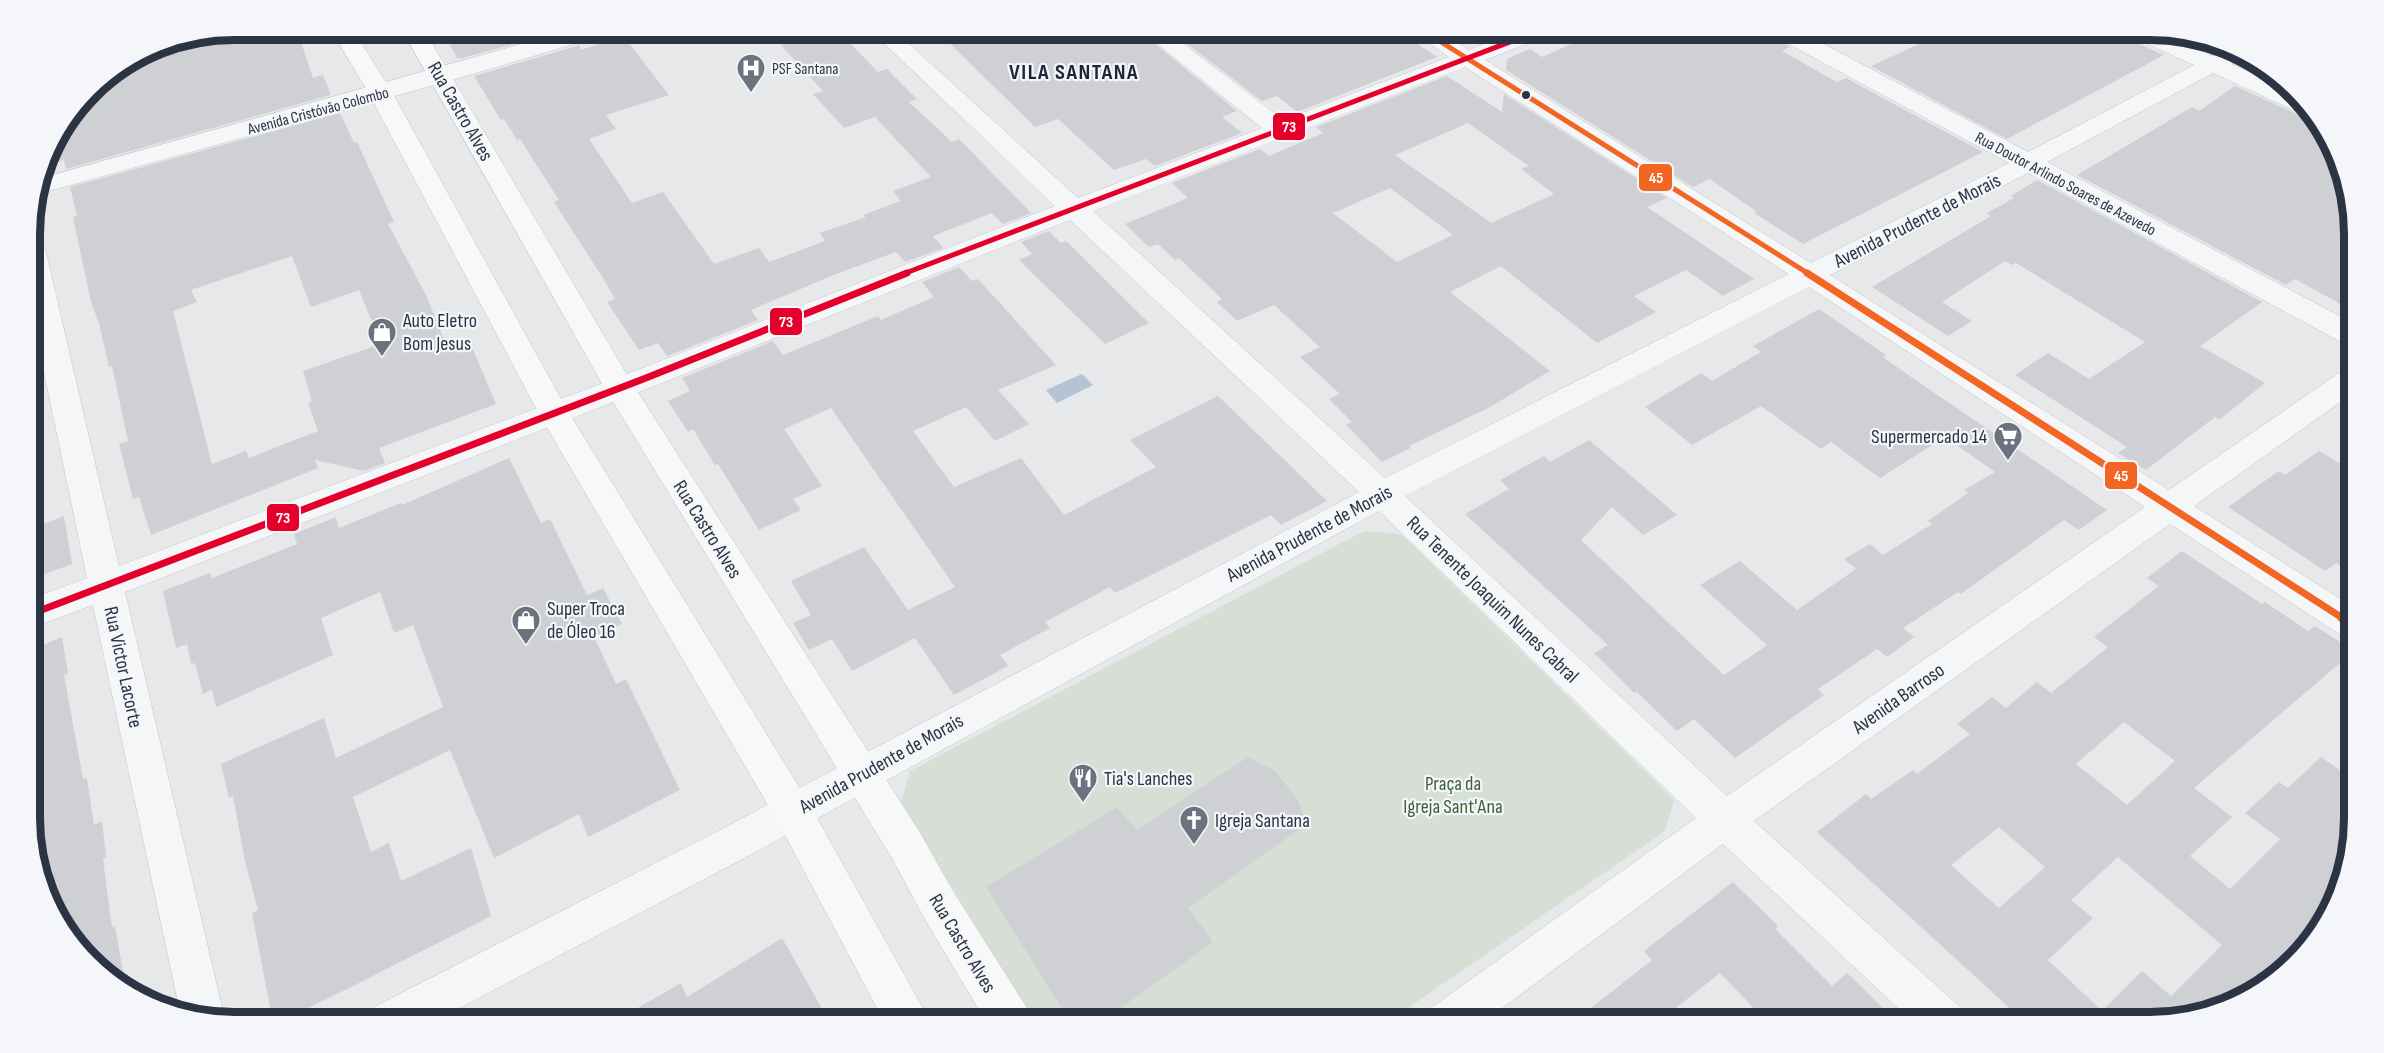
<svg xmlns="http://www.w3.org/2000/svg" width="2384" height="1053" font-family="'Sofia Sans Condensed',sans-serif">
<rect width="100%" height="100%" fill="#e6e8ea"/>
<!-- green -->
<path fill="#d6ded6" d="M1364 531 1401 534 1674 800 1665 831 1386 1023H1034L901 803 910 771Z"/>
<!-- water -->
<path fill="#b4c4d5" d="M1082 374 1093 385 1057 403 1046 390Z"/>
<!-- building -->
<path fill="#ced0d3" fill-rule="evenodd" d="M246 30H297L313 78 323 75 331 95 66 169 64 160 45 166 51 145 100 81 133 60 174 49 173 45 206 36 208 40Z
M442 30H564L463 58H457Z
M827 30H837L878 72 887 69 917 99 909 102 952 142 959 139 1031 213 1003 224 992 213 933 236 943 248 905 262 896 252 836 274 751 310 758 320 667 356 658 343 639 350 607 302 615 299 603 278 554 202 559 200 520 139 517 140 504 119 501 120 474 76 580 45V50L624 37 669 95 606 115 616 129 589 139 632 203 663 192 714 264 759 248 769 262 825 241 820 233 866 217 863 215 901 201 893 191 931 177 875 117 844 128 813 94 823 91 781 45Z
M936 30H1138L1237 111 1222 117 1242 133 1155 166 1146 159 1114 170 1058 119 1035 127Z
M1169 30H1302L1304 43 1338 30 1350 38 1372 30H1397L1437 57 1297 112 1277 96 1262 101Z
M1603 30H1675L1684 35 1695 30H1767L1771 37 1790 47 1782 51 1837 82 1846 78 1983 152 1803 244 1754 213 1757 212 1710 179 1693 187 1506 70 1507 59 1530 49 1542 57Z
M1950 30H2108L2164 55 2007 139 1871 66Z
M1447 76 1502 112 1504 94 1667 198 1647 207 1754 279 1723 296 1686 270 1634 296 1656 312 1597 343 1501 266 1450 292 1550 371 1490 407 1409 446 1411 448 1382 462 1346 425 1352 422 1329 399 1340 394 1300 357 1320 347 1274 305 1237 321 1217 302 1222 299 1179 258 1175 260 1158 244 1149 247 1125 224 1188 198 1172 183 1260 149 1269 156 1323 133 1316 127ZM1468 123 1529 166 1521 169 1554 194 1491 223 1395 155ZM1390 188 1453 235 1397 262 1333 213Z
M2235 86 2299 115 2314 116 2352 208 2353 311 2295 279 2286 285 2077 175 2192 107 2199 111Z
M340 113 354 143 357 142 394 222 388 224 427 297 449 352 471 345 496 404 379 448 385 463 364 471 315 460 318 468 151 535 139 497 133 499 119 444 128 441 112 366 109 367 99 323 91 302 73 217 77 216 70 187ZM292 256 311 307 359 290 381 344 303 371 312 401 308 403 318 431 249 458 246 451 212 464 173 311 197 302 191 290Z
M2037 180 2262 302 2200 346 2265 383 2219 420 2215 417 2146 470 2118 453 2127 447 2015 375 2048 353 2089 379 2145 342 2016 263 2012 265 2005 261 1942 302 1972 321 1948 336 1872 287 1991 216 1987 213 2014 198 2011 196Z
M1049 231 1061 243 1066 241 1149 323 1105 344 1019 260 1032 254 1021 242Z
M959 267 972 281 978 279 1056 365 998 390 1029 424 995 441 966 407 913 431 954 487 1021 458 1064 515 1156 467 1130 440 1218 396 1327 501 1281 525 1271 515 1115 593 1110 587 1045 622 1050 628 1000 655 1008 666 954 695 915 638 852 671 832 639 809 650 793 623 811 615 791 581 864 547 908 610 955 587 831 408 784 429 822 486 793 499 801 510 759 530 718 464 715 465 693 429 688 432 668 401 690 391 682 378 773 341 783 355 878 316 881 320 934 297 922 282Z
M1819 309 1886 355 1883 357 1911 377 2107 510 2079 530 2064 520 1961 594 1958 592 1903 628 1914 637 1887 657 1877 649 1818 689 1824 695 1735 758 1694 719 1677 731 1637 692 1634 693 1594 653 1608 645 1465 514 1509 489 1500 480 1544 456 1550 462 1589 440 1677 515 1643 535 1612 507 1581 540 1724 675 1767 645 1700 585 1740 561 1797 610 1856 569 1844 559 1870 544 1883 555 1932 524 1928 521 1968 493 1964 490 1995 472 1945 437 1880 478 1831 442 1821 449 1761 406 1692 445 1645 407 1701 373 1712 381 1761 352 1753 346Z
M2353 450V575L2336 563 2325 571 2228 507 2279 471 2285 475 2319 451 2339 463Z
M509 458 541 523 550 519 587 595 603 588 622 624 594 637 616 684 626 679 680 790 588 837 579 814 494 858 450 750 353 797 371 852 389 843 401 881 471 848 491 916 357 984 278 1023H273L252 913 258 910 245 861 233 796 229 798 221 764 324 718 336 758 443 707 413 625 394 633 380 592 321 618 333 655 216 707 212 690 203 694 195 663 191 664 187 644 176 648 163 591 210 573 212 578 297 544 294 534 336 517 339 528 401 503 402 505Z
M64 516 72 564 31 579V529Z
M2182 551 2262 604 2265 602 2308 631 2315 626 2354 651 2194 788 2232 817 2190 856 2230 889 2280 839 2245 813 2279 782 2288 788 2321 757 2354 780V818L2339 896 2311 943 2263 988 2162 1023H2026L1817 832 1866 794 1871 799 1913 770 1917 774 1970 734 1957 724 1992 697 2006 708 2037 682 2051 693 2108 647 2094 637 2159 586 2147 578ZM2124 722 2175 761 2127 805 2076 764ZM1999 827 2045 867 1999 908 1951 865ZM2118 857 2222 945 2171 996 2142 971 2102 1011 2048 960 2093 918 2071 900Z
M62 637 68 673 64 675 83 779 87 778 94 825 102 821 106 857 103 859 112 928 115 926 125 983 73 943 32 845 31 650Z
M1248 757 1275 771 1298 800 1306 824 1188 908 1213 942 1099 1023H1071L986 887 1117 807 1137 830Z
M1733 882 1778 926 1775 929 1832 986 1847 973 1898 1023H1768L1720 973 1657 1023H1572L1652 960 1644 951Z
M782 938 825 1014 812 1023H612L681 983 687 997Z"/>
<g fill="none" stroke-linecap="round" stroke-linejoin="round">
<!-- minor casing -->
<g stroke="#c4c6c8" stroke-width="1">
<path id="minor" d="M572 30H607L604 35 449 81 38 194 42 178Z
M870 30H894L1078 198 1262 128 1140 30H1165L1283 120 1449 57 1411 30H1438L1469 50 1520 30H1552L1549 35 1485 60 1811 263 2009 163 1772 35 1769 30H1797L2028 152 2194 65 2128 35 2125 30 2159 32 2212 56 2229 47 2243 58 2231 64 2280 86 2313 114 2300 113 2213 73 2047 162 2353 323V346L2343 343 2028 173 1830 275 2169 490 2342 371 2353 368V393L2194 506 2353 607V639L2341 635 2170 524 1754 821 1961 1008 1968 1023H1914L1723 844 1482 1023H1424L1431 1008 1696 818 1379 511 750 855 431 1023H365L372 1008 722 829 1359 492 1070 220 657 385 125 592 224 1016 222 1020 180 1012 93 605 31 628V599L87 578 31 310V240L41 242 45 248 119 566 635 371 1055 206ZM1465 67 1789 274 1385 478 1093 211ZM1809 287 2145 507 1727 796 1405 496Z"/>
</g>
<!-- major casing -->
<g stroke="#c2c5c8" stroke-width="1">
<path id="major" d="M331 30H353L392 92 566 408 807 800 931 1023H885L779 824 538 412 368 92Z
M402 30H424L630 380 921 834 951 888 1027 1008 1034 1023H987L923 916 893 860 604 387Z"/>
</g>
<!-- minor -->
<use href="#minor" fill="#f5f6f7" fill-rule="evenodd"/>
<!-- major -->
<use href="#major" fill="#f8f8f8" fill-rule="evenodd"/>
<!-- bus-1-far2 casing -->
<g stroke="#f4f6f9" stroke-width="8">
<path id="bus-1-far2" d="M1422 30 1809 274"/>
</g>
<!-- bus-1-far1 casing -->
<g stroke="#f4f6f9" stroke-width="11">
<path id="bus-1-far1" d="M1807 273 2344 619"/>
</g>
<!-- bus-1 casing -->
<g stroke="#f4f6f9" stroke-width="14">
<path id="bus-1" d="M2342 618 2353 625"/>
</g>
<!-- bus-2-far1 casing -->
<g stroke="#f4f6f9" stroke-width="8">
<path id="bus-2-far1" d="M903 274 1541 30"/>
</g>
<!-- bus-2 casing -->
<g stroke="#f4f6f9" stroke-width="11">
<path id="bus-2" d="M31 614 646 378 907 273"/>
</g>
<!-- bus-1-far2 -->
<use href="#bus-1-far2" stroke="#f26522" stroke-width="5"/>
<!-- bus-1-far1 -->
<use href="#bus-1-far1" stroke="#f26522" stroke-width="7"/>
<!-- bus-1 -->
<use href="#bus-1" stroke="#f26522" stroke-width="9"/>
<!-- bus-2-far1 -->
<use href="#bus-2-far1" stroke="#e4002b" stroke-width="5"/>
<!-- bus-2 -->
<use href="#bus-2" stroke="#e4002b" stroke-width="7"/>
</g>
<!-- icons -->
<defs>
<g id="hospital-pin" transform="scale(1.5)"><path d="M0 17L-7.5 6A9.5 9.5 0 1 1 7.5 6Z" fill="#6c737f" stroke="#f4f6f9"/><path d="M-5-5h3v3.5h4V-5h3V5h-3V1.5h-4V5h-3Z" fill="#fff"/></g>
<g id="shop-pin" transform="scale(1.5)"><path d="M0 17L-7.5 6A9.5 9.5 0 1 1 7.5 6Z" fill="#6c737f" stroke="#f4f6f9"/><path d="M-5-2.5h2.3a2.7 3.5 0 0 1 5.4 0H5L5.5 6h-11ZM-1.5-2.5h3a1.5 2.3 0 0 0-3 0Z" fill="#fff"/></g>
<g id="supermarket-pin" transform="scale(1.5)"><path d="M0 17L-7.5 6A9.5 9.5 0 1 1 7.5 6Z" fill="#6c737f" stroke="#f4f6f9"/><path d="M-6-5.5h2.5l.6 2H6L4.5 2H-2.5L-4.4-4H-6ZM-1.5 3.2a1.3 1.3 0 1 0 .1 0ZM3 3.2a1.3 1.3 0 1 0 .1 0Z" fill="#fff"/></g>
<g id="restaurant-pin" transform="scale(1.5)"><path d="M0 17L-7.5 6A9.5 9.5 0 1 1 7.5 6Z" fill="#6c737f" stroke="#f4f6f9"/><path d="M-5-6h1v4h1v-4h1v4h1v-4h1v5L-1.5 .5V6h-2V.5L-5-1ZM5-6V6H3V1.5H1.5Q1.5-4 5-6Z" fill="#fff"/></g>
<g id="church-pin" transform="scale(1.5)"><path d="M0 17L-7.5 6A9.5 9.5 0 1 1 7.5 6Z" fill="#6c737f" stroke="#f4f6f9"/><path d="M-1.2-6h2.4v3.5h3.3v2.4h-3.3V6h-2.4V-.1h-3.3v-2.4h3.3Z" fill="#fff"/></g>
</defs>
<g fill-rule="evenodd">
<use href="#hospital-pin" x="751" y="68"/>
<use href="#shop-pin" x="382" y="332"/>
<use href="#supermarket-pin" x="2008" y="436"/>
<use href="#shop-pin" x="526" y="620"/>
<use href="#restaurant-pin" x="1083" y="778"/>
<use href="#church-pin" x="1194" y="820"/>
</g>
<!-- markers -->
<circle fill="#2b3445" stroke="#f4f6f9" stroke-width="2" cx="1526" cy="95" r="5"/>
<g text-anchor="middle" stroke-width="4.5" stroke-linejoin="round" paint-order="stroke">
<!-- far-poi labels -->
<g font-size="16" fill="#2b3445" stroke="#f4f6f9" text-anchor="start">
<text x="772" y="74">PSF Santana</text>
</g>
<!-- far-street labels -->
<g font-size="16" fill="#2b3445" stroke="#f4f6f9">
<text transform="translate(318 110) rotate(-15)" y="6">Avenida Cristóvão Colombo</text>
<text transform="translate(2066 183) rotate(28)" y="6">Rua Doutor Arlindo Soares de Azevedo</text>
</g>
<!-- street labels -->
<g font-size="20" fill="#2b3445" stroke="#f4f6f9">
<text transform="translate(461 111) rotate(60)" y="7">Rua Castro Alves</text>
<text transform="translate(1917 220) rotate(-27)" y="7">Avenida Prudente de Morais</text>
<text transform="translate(708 529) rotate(58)" y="7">Rua Castro Alves</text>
<text transform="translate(1309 533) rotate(-28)" y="7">Avenida Prudente de Morais</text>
<text transform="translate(1493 599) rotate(44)" y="7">Rua Tenente Joaquim Nunes Cabral</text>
<text transform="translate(124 667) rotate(78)" y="7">Rua Victor Lacorte</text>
<text transform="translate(1898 698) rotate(-35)" y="7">Avenida Barroso</text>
<text transform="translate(881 763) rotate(-29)" y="7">Avenida Prudente de Morais</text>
<text transform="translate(963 943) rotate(59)" y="7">Rua Castro Alves</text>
</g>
<!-- poi labels -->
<g font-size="20" fill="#2b3445" stroke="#f4f6f9" text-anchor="start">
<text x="403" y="327">Auto Eletro<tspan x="403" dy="23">Bom Jesus</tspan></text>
<text x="1987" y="443" text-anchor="end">Supermercado 14</text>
<text x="547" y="615">Super Troca<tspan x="547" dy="23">de Óleo 16</tspan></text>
<text x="1104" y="785">Tia's Lanches</text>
<text x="1215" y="827">Igreja Santana</text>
</g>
<!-- park labels -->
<g font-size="20" fill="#3f6138" stroke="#f4f6f9">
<text x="1453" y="790">Praça da<tspan x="1453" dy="23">Igreja Sant'Ana</tspan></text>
</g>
<!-- far-district labels -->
<g font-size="22" font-weight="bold" letter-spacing="1.5" fill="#1d2536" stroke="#f4f6f9">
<text x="1074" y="79">VILA SANTANA</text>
</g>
</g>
<!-- crop -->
<path d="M0 0H2384V1053H0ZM234 40H2150A194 194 0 0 1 2344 234V818A194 194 0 0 1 2150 1012H234A194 194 0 0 1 40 818V234A194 194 0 0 1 234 40Z" fill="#f4f6f9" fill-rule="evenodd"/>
<path fill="none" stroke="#2b3445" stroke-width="8" d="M234 40H2150A194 194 0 0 1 2344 234V818A194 194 0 0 1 2150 1012H234A194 194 0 0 1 40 818V234A194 194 0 0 1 234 40Z"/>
<g stroke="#f4f6f9" stroke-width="2">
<rect x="1272" y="112" width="34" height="29" rx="6" fill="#e4002b"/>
<rect x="1638" y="163" width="35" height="29" rx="6" fill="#f26522"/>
<rect x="769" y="307" width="34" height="29" rx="6" fill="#e4002b"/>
<rect x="2104" y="461" width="34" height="29" rx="6" fill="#f26522"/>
<rect x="266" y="503" width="34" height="29" rx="6" fill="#e4002b"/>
</g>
<g font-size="16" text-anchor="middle" font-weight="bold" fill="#fff">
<text x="1289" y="132">73</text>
<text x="1656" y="183">45</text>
<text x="786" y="327">73</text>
<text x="2121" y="481">45</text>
<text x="283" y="523">73</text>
</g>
</svg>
